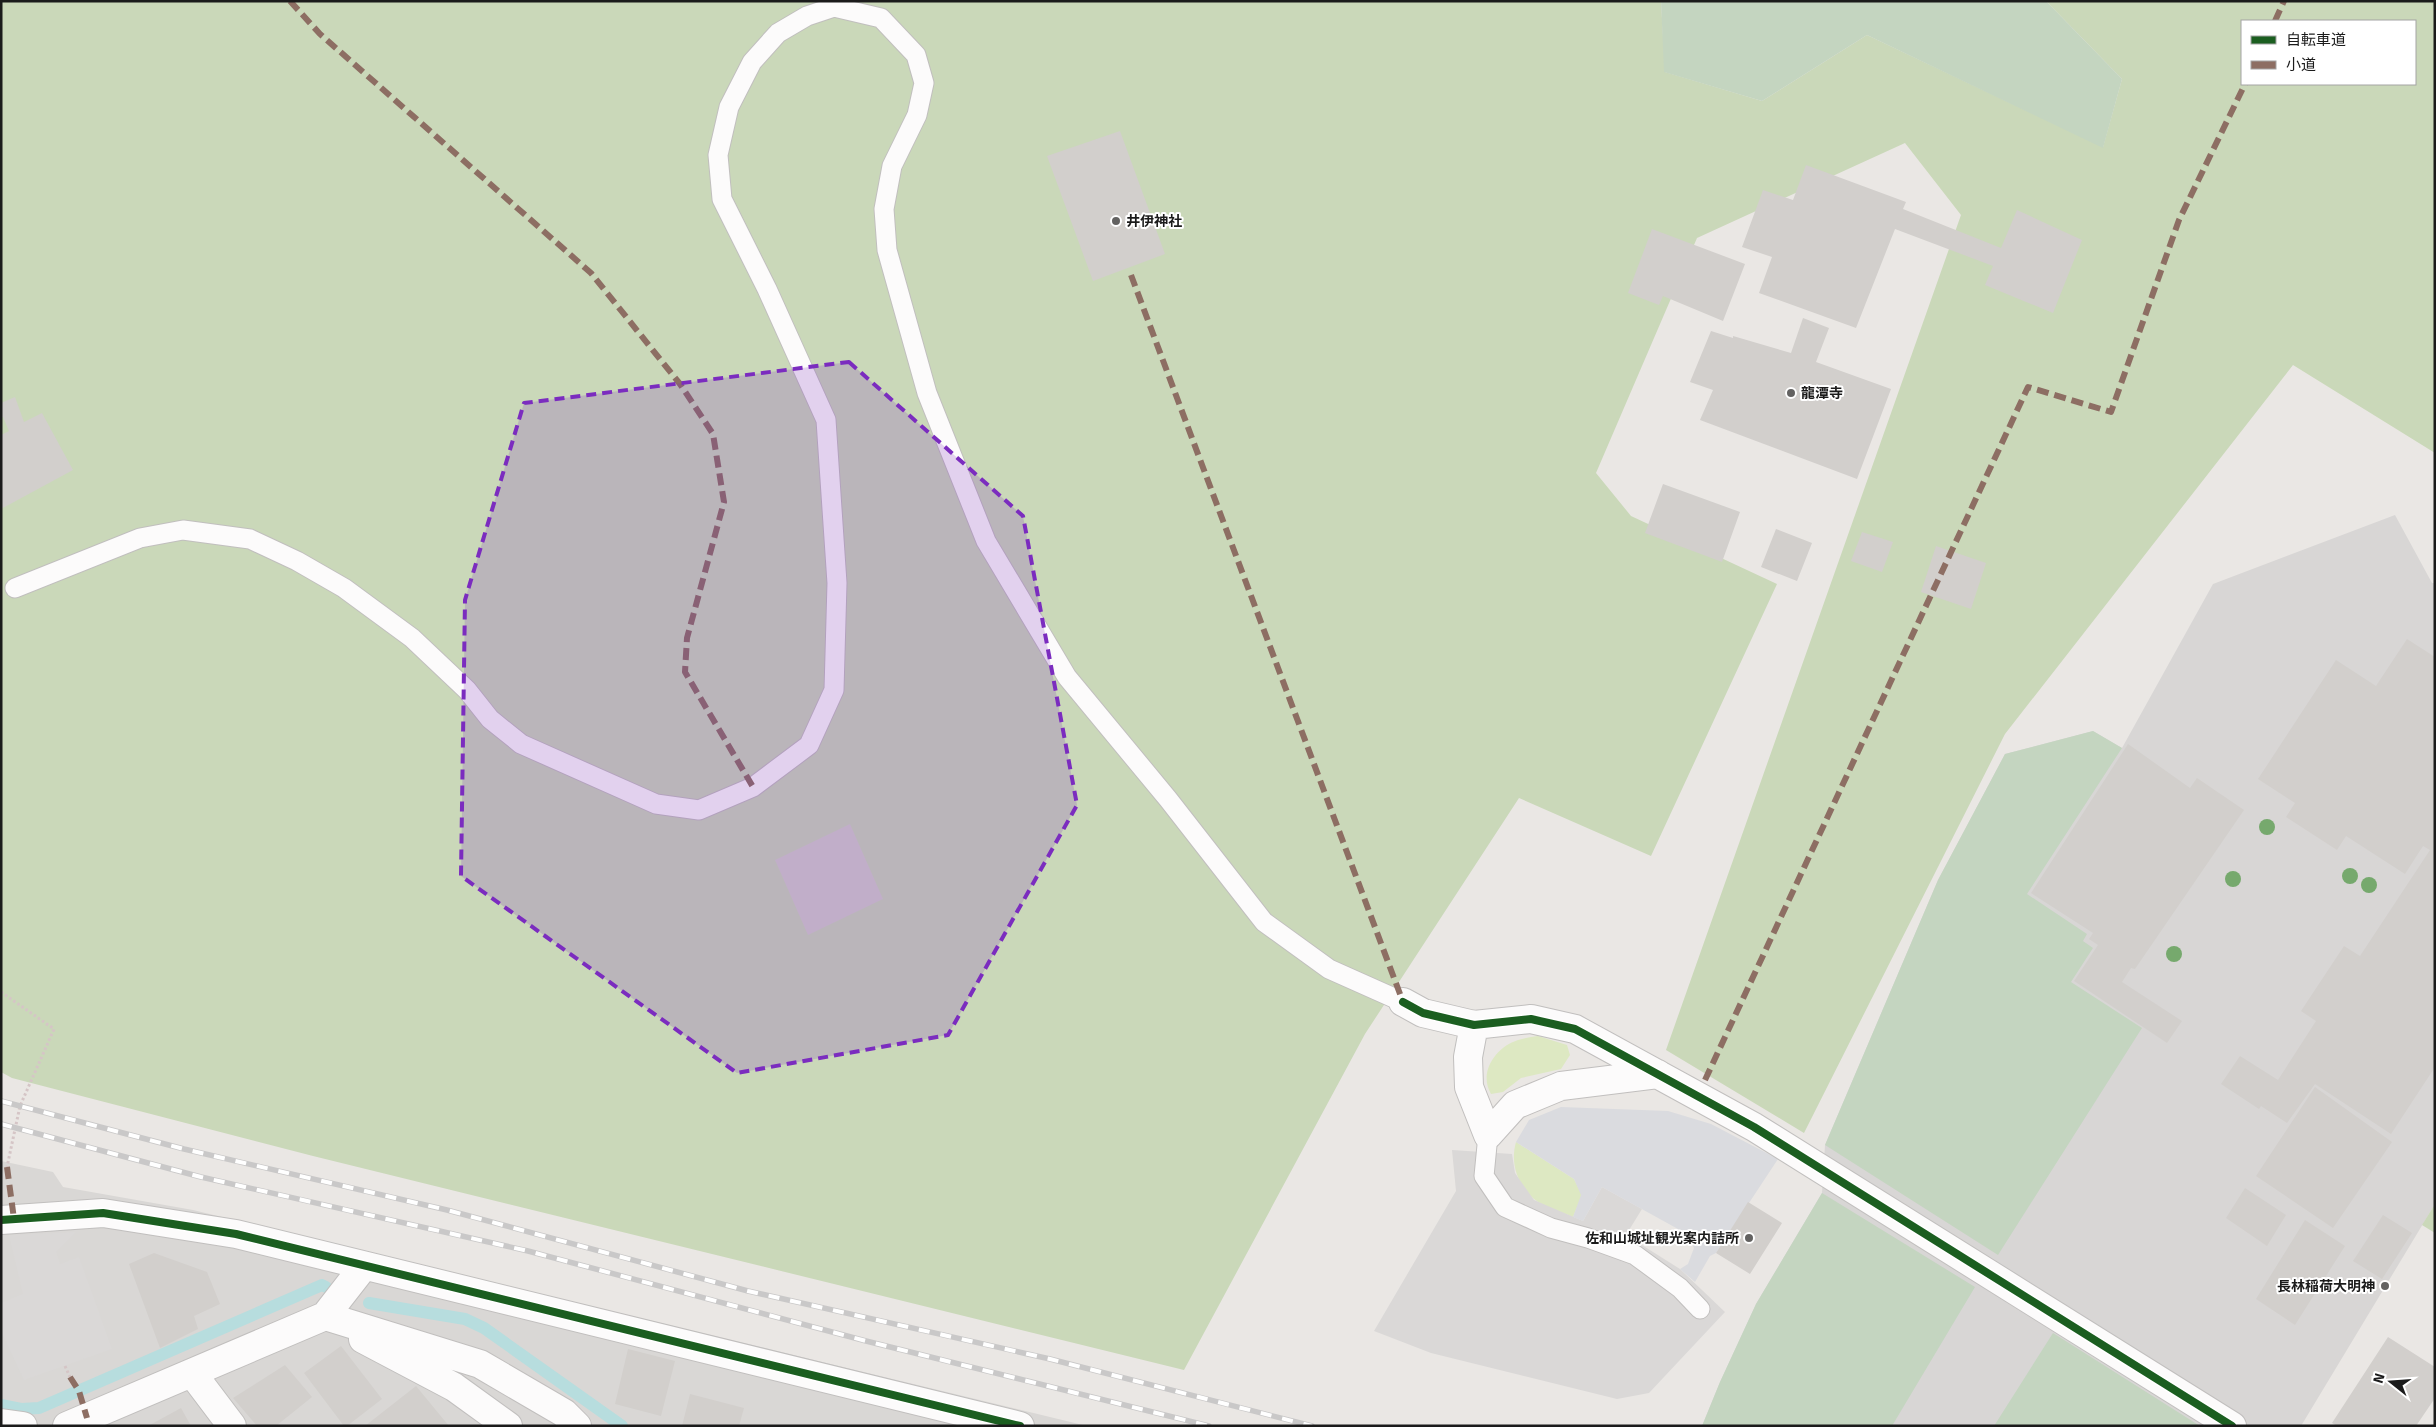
<svg xmlns="http://www.w3.org/2000/svg" width="2436" height="1427" font-family="Signika,'Noto Sans JP',sans-serif">
<rect width="100%" height="100%" fill="#eae7e4"/>
<!-- residential -->
<path fill="#d9d7d5" d="M1 1161 53 1172 63 1187 193 1210 1087 1426H1Z"/>
<!-- religious -->
<path fill="#d8d6d5" d="M2395 515 2432 583H2435V1204L2301 1426H1702L1720 1382 1756 1304 1822 1193 1825 1145 1938 880 2005 754 2093 731 2122 748 2213 584Z"/>
<!-- grass -->
<path fill="#dde8c2" d="M1538 1036 1567 1045 1570 1055 1561 1069 1521 1078 1503 1092 1491 1094C1478 1072 1496 1047 1518 1040 1525 1038 1531 1037 1538 1036Z
M1516 1142 1574 1179 1582 1195 1573 1217C1562 1212 1543 1207 1534 1199 1517 1184 1510 1163 1516 1142Z"/>
<!-- forest -->
<path fill="#cad8b9" fill-rule="evenodd" d="M1 1H1661L1665 72 1762 101 1867 35 2103 147 2122 79 2046 1H2435V453L2293 365 2005 734 1804 1133 1666 1050 1961 215 1905 143 1697 238 1596 473 1631 516 1777 584 1651 856 1519 798 1365 1034 1184 1370 313 1156 12 1078 1 1072ZM2242 21H2415V84H2242Z
M2435 1204V1233L2422 1225Z"/>
<!-- cemetery -->
<path fill="#c4d5c0" d="M1661 1H2046L2122 79 2103 148 1867 35 1762 101 1664 72Z
M2093 731 2122 748 2027 894 2087 934 2083 941 2093 948 2071 982 2142 1028 1998 1255 1825 1145 1938 880 2005 754Z
M1822 1193 1975 1287 1892 1426H1702L1720 1382 1756 1304Z
M2053 1333 2200 1426H1994Z"/>
<!-- parking -->
<path fill="#dad8d7" d="M1452 1150 1512 1154 1515 1173 1534 1200 1583 1221 1602 1187 1642 1209 1626 1235 1680 1269 1725 1312 1649 1393 1617 1399 1431 1353 1374 1331 1456 1191Z
M76 1232 56 1252 60 1264 79 1257 112 1349 24 1380 1 1331V1303L23 1294 9 1235Z"/>
<!-- plaza -->
<path fill="#dadbdf" d="M1561 1107 1668 1111 1711 1124 1778 1159 1716 1253 1710 1256 1695 1282 1680 1269 1688 1264 1694 1248 1687 1234 1602 1187 1583 1221 1573 1217 1581 1195 1574 1179 1516 1142 1529 1120Z"/>
<g fill="none" stroke-linecap="round" stroke-linejoin="round">
<!-- stream -->
<path stroke="#b7ddde" stroke-width="12" d="M369 1303 465 1319 484 1328 622 1426
M1 1405 21 1409 39 1408 322 1285 326 1287"/>
</g>
<!-- building -->
<path fill="#d2cfcc" d="M1120 131 1165 254 1093 281 1047 156Z
M1806 165 1906 202 1903 209 2001 248 2017 210 2082 240 2053 313 1985 285 1993 266 1895 229 1856 328 1759 293 1772 257 1742 247 1763 190 1793 200Z
M1652 229 1745 264 1723 321 1663 296 1659 305 1628 293Z
M1803 318 1829 328 1816 362 1891 389 1857 479 1700 420 1713 390 1690 382 1711 331 1733 338V336L1791 353Z
M15 397 24 422 42 413 73 470 1 509V435L9 431 3 417H1V403Z
M1663 484 1740 512 1722 562 1645 533Z
M1776 529 1812 543 1797 581 1761 567Z
M1862 532 1893 542 1882 572 1851 561Z
M1936 546 1986 563 1971 609 1921 592Z
M2407 639 2435 657V1067L2391 1134 2315 1084 2287 1123 2261 1106 2259 1109 2221 1084 2240 1056 2278 1080 2316 1021 2301 1011 2344 946 2360 956 2430 850 2423 846 2405 874 2346 836 2337 850 2286 817 2295 803 2258 779 2336 660 2376 686Z
M2128 744 2190 788 2197 778 2244 810 2135 969 2131 968 2122 982 2182 1021 2167 1043 2074 981 2098 945 2089 939 2093 933 2031 893Z
M850 824 883 899 808 935 775 860Z
M2315 1087 2392 1142 2333 1228 2256 1176Z
M2245 1188 2286 1215 2267 1246 2226 1218Z
M1748 1202 1782 1223 1750 1274 1716 1253Z
M2383 1215 2412 1233 2382 1279 2353 1261Z
M2305 1220 2345 1246 2295 1325 2256 1299Z
M154 1253 207 1272 220 1304 194 1316 198 1329 160 1348 129 1264Z
M2388 1337 2435 1367V1398L2416 1426H2337L2332 1423Z
M341 1346 382 1399 347 1426H344L304 1373Z
M628 1349 675 1361 661 1416 615 1404Z
M285 1365 312 1397 276 1426H257L233 1398Z
M416 1386 449 1426H365Z
M690 1394 744 1408 739 1426H682Z
M181 1408 191 1426H148Z"/>
<g fill="none" stroke-linecap="round" stroke-linejoin="round">
<!-- lane casing -->
<g stroke="#c1bfbe" stroke-width="21">
<path id="lane" d="M15 588 140 538 183 530 250 539 297 561 344 588 412 638 467 690 490 719 521 744 656 804 699 810 753 787 809 745 834 690 837 583 826 420 767 289 722 199 718 155 729 107 752 62 778 33 807 16 834 7 881 18 916 55 924 83 917 115 892 166 884 209 887 250 927 393 986 541 1067 677 1168 799 1264 922 1329 969 1403 1002
M1488 1135 1484 1176 1505 1207 1551 1228 1588 1238 1635 1255 1680 1288 1700 1309"/>
</g>
<!-- street casing -->
<g stroke="#c1bfbe" stroke-width="30">
<path id="street" d="M1403 1002 1423 1013 1474 1025 1531 1019 1575 1029 1754 1127 2232 1426
M1474 1025 1468 1057 1469 1087 1488 1135 1515 1105 1561 1086 1658 1074
M1 1220 103 1213 236 1234 1020 1426
M325 1316 480 1364 564 1413 577 1426
M363 1339 454 1387 508 1426
M192 1373 232 1426
M1 1423 23 1426
M67 1426 325 1316 364 1266"/>
</g>
<!-- path -->
<path stroke="#d5c5c6" stroke-width="3" stroke-dasharray="2.5 2.5" stroke-linecap="butt" d="M1 992 54 1029 20 1106 7 1167
M65 1366 70 1377"/>
<!-- lane -->
<use href="#lane" stroke="#fcfbfb" stroke-width="19"/>
<!-- street -->
<use href="#street" stroke="#fcfbfb" stroke-width="28"/>
<!-- rail casing -->
<g stroke="#c9c8c8" stroke-width="5.5">
<path id="rail" d="M1 1101 184 1149 447 1210 748 1291 1050 1359 1312 1426
M1 1124 201 1177 528 1251 866 1341 1209 1426"/>
</g>
<!-- rail -->
<use href="#rail" stroke="#fff" stroke-width="4" stroke-dasharray="11" stroke-linecap="butt"/>
<!-- quiet -->
<path stroke="#8d6e63" stroke-width="6" stroke-dasharray="12 6" stroke-linecap="butt" d="M290 1 320 34 591 273 680 384 713 434 724 502 687 638 685 672 753 787
M2275 21 2284 1
M1131 275 1403 1002
M1705 1080 2028 387 2111 412 2179 220 2245 84
M7 1167 14 1219
M70 1377 79 1391 87 1418"/>
<!-- cycleway casing -->
<g stroke="#fff" stroke-width="11">
<path id="cycleway" d="M1403 1002 1423 1013 1474 1025 1531 1019 1575 1029 1754 1127 2232 1426
M1 1220 103 1213 236 1234 1020 1426"/>
</g>
<!-- cycleway -->
<use href="#cycleway" stroke="#1b5e20" stroke-width="8"/>
</g>
<!-- trees -->
<g fill="#76a96d">
<circle cx="2267" cy="827" r="8"/>
<circle cx="2350" cy="876" r="8"/>
<circle cx="2233" cy="879" r="8"/>
<circle cx="2369" cy="885" r="8"/>
<circle cx="2174" cy="954" r="8"/>
</g>
<!-- marked area -->
<path fill="#7b2cbf" fill-opacity="0.2" stroke="#7b2cbf" stroke-width="4" stroke-dasharray="10 6" stroke-linejoin="round" d="M849 362 1023 516 1077 805 948 1035 737 1073 461 876 465 600 524 403Z"/>
<!-- markers -->
<g fill="#636261" stroke="#fff" stroke-width="2">
<circle cx="1116" cy="221" r="5"/>
<circle cx="1791" cy="393" r="5"/>
<circle cx="1749" cy="1238" r="5"/>
<circle cx="2385" cy="1286" r="5"/>
</g>
<g text-anchor="middle" stroke-width="4" stroke-linejoin="round" paint-order="stroke">
<!-- poi labels -->
<g font-size="14" font-weight="bold" fill="#1b1b1b" stroke="#fff" text-anchor="start">
<text x="1126" y="226">井伊神社</text>
<text x="1801" y="398">龍潭寺</text>
<text x="1739" y="1243" text-anchor="end">佐和山城址観光案内詰所</text>
<text x="2375" y="1291" text-anchor="end">長林稲荷大明神</text>
</g>
</g>
<!-- border -->
<rect width="2436" height="1427" fill="none" stroke="#1b1b1b" stroke-width="5"/>
<!-- legend -->
<rect x="2241" y="20" width="175" height="65" fill="#ffffff" stroke="#a4a4a4"/>
<rect x="2251" y="36" width="25" height="8" fill="#1b5e20" stroke="#a4a4a4"/>
<text x="2286" y="45" font-size="15" fill="#1b1b1b">自転車道</text>
<rect x="2251" y="61" width="25" height="8" fill="#8d6e63" stroke="#a4a4a4"/>
<text x="2286" y="70" font-size="15" fill="#1b1b1b">小道</text>
<!-- north arrow -->
<g transform="translate(2391 1382) rotate(287)" stroke="#ffffff" stroke-width="4" paint-order="stroke">
<path d="M0-4L9 19L0 12L-9 19Z" fill="#1b1b1b"/>
<text y="-8" font-size="14" font-weight="bold" text-anchor="middle" fill="#1b1b1b">N</text>
</g>
</svg>
